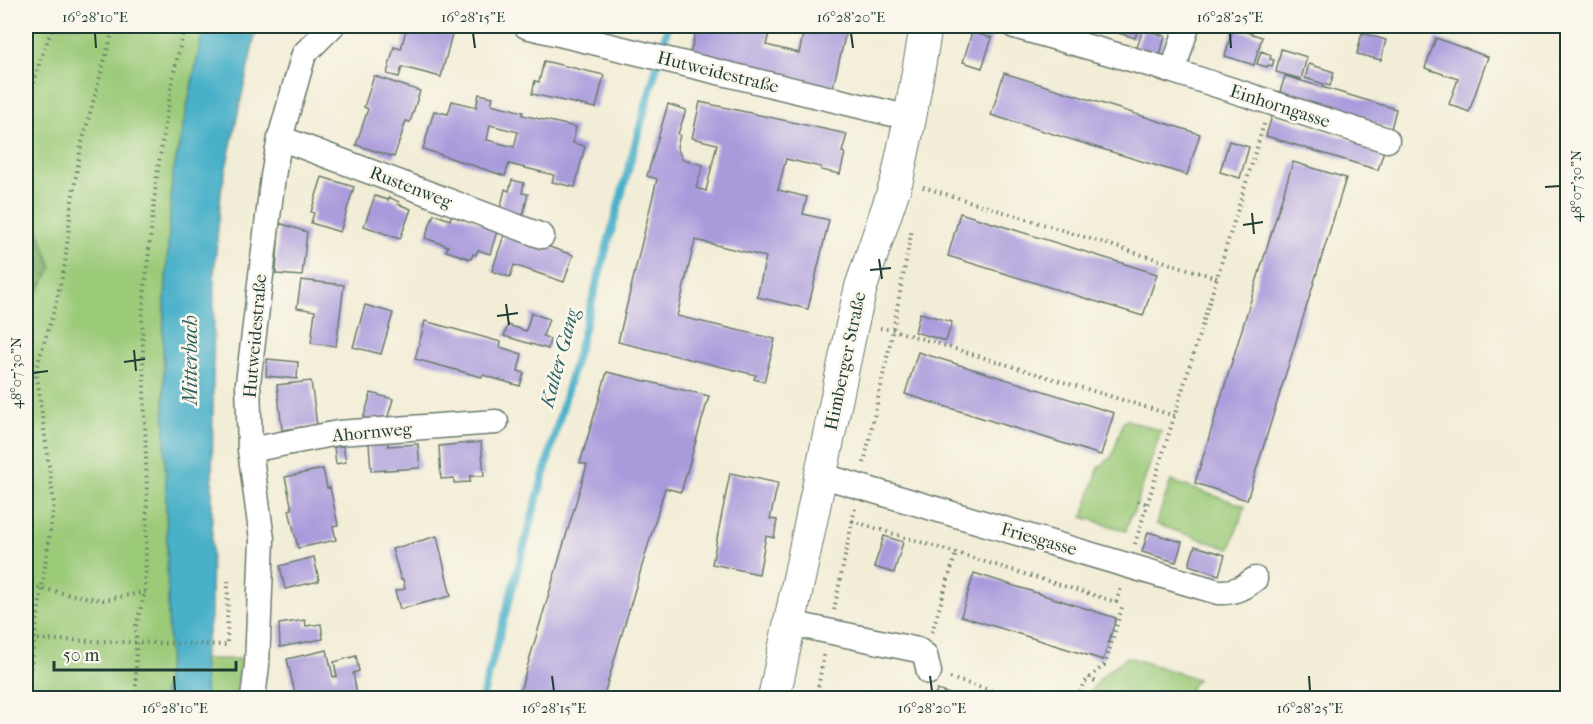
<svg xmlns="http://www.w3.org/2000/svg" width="1593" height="724" font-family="'IM FELL French Canon',serif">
<rect width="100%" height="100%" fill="#fbf7ec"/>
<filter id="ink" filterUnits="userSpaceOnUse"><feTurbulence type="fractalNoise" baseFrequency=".0167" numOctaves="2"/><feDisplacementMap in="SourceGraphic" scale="12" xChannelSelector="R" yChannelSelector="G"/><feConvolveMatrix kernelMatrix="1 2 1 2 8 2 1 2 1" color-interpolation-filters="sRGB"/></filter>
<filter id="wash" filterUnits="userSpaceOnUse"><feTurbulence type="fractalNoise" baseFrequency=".008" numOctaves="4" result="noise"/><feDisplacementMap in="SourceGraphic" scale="24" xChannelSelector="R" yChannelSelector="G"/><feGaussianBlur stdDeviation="1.35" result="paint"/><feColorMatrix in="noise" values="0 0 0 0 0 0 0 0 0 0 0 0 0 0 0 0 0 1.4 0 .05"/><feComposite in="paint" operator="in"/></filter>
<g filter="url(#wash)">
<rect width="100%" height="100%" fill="#f2edd6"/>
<!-- green -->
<path fill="#9bca79" stroke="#5d8456" stroke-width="1.5" d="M26 26H204L172 179 163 334 169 657 163 698H26V286L38 291 32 216 26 221Z
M1127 420 1161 431 1133 514H1131L1126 531 1083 517 1099 467 1112 457 1123 422Z
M1171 481 1245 506 1230 549 1156 524Z
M1128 657 1197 679 1184 698H1088C1095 679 1111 668 1128 657Z
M203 659H241L235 698H206Z"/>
<!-- forest -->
<path fill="#7cae69" stroke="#4e764e" stroke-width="1.5" d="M33 216 52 267 38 291 26 286V221Z"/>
<!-- water -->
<path fill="#4ab0c9" stroke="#34767e" stroke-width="1.5" d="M204 26H257L221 191 214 275 211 618 203 659 206 698H163L169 657 163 334 172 179Z"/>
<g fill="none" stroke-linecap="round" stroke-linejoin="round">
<!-- stream -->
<path stroke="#4ab0c9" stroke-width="8" d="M482 698 668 26"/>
</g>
<g id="blocks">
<!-- building -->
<path fill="#a99adc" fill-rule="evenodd" d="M407 26 423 28 424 26H436L453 30 441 77 402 67 399 77 387 74 394 47 401 49Z
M697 26H771L766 45 799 53 805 26H821L846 32 833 87 690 54Z
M1106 26H1139L1135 38 1105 29Z
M1430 26H1455L1452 34Z
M1233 28 1262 37 1254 65 1225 56Z
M1143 29 1165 36 1160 55 1137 48Z
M972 32 992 38 982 68 963 62Z
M1362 33 1386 40 1381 60 1357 54Z
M1436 38 1488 57 1469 112 1449 104 1458 79 1425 68Z
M1281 49 1307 57 1301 79 1276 72Z
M1261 51 1271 55 1270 59 1274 60 1272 66 1268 65 1267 67 1257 64Z
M544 61 604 75 596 108 532 94 535 81 539 82Z
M1309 64 1334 72 1330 86 1305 78Z
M1004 73 1200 134 1187 175 991 115Z
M374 76 420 91 410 122 406 121 394 157 356 145 368 109 364 107Z
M1285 76 1396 109 1391 129 1279 95Z
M479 94 493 97 491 104 523 112 522 115 576 127 573 143 585 146 575 187 552 182 554 175 509 164 505 176 423 149 434 111 448 114 452 101 476 107ZM490 125 518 132 514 147 487 140Z
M700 102 847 134 842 152 845 153 840 174 821 170V167L786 159 778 190 807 197 803 214 829 220 808 309 757 297 766 257 695 240 677 316 775 339 764 382 754 379 756 375 618 342 657 179 647 176 668 104 686 110 678 134 680 135 677 147 682 159 703 165 696 188 706 191 717 144 692 138Z
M1272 116 1384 150 1378 170 1266 136Z
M1229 141 1249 147 1240 178 1220 172Z
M1293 162 1346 178 1247 500 1195 483Z
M322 177 354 187 340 232 311 223 314 213 311 212Z
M512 180 524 183 522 193 528 194 523 216 500 210 505 189 509 191Z
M375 196 388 200 389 197 399 202 398 204 411 209 400 239 364 226Z
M452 213 498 228 490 254 478 250 476 255 473 254 471 259 446 251 448 246 425 238 434 214 450 220Z
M960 213 1157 274 1143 316 948 256Z
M279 223 307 232 302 276 276 274Z
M506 229 523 238 573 255 564 282 514 265 510 277 492 271Z
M301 280 344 285 336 346 311 343 315 311 297 308Z
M365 305 393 313 381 354 353 347Z
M531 313 549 319 543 336 550 339 548 349 504 336 508 325 526 331Z
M920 313 952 322 946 341 915 332Z
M425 321 501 342 500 347 522 354 518 371 524 373 520 386 483 375 482 377 415 359Z
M918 352 1114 413 1101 455 905 394Z
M267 359 298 362 297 379 266 376Z
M607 372 709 396 681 492 665 488 603 698H518L587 465 580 463Z
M311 381 317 425 282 430 277 385Z
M371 393 393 399 387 420 362 423Z
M388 442V446L418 444 420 468 371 471 369 443Z
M481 442 484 476H470V482L454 483V478L441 479 439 446Z
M343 446 346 462 336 464 334 447Z
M323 469 327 488 330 487 338 525 333 526 336 540 298 548 289 510 292 509 285 477Z
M730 473 778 483 770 519 777 520 774 538 766 536 759 574 712 564Z
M1148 532 1182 542 1176 562 1142 552Z
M437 536 451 596 400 609 395 591 405 589 403 579 401 580 392 549Z
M884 536 903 542 894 573 874 567Z
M1195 546 1225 555 1219 575 1189 565Z
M314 557 319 581 285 589 280 566Z
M974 573 1116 618 1103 660 961 616Z
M305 620 306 626 321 624 323 639 280 647 279 624Z
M327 650 333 677 337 676 334 662 356 656 359 671 353 673 357 694 338 698H296L287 659Z
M937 690 962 698H935Z"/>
</g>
</g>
<g filter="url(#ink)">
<use href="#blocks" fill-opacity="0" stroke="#697b6d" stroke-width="1.5"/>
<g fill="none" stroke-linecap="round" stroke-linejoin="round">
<!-- minor casing -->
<g stroke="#697b6d" stroke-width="27">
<path id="minor" d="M526 26 910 118
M1014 26 1173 71 1387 140
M1173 71 1187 26
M280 138 542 236
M250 450 338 433 496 422
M820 475 1218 592C1233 593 1243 588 1255 579
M789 623 918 650 925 655 929 672
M253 698 257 665 262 539 250 450 248 383 273 176 280 138 304 54 332 26"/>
</g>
<!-- major casing -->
<g stroke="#697b6d" stroke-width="34">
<path id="major" d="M774 698 852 325 861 287 897 180 910 118 926 26"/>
</g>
<!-- path -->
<path stroke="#697b6d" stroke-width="4" stroke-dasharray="1.5 4.5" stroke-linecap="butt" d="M26 112 40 61 53 26
M923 187 1217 278
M880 328 893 330 1175 416
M26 393 35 371
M864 463 893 330 912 229
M1138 501 1147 504
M852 521 1116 602 1121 588
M1135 544 1264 124
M26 585 67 594 103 600 145 592
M834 610 855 508
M932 632 956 553
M1089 677 1096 682
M950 678 1015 698
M26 698 54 504 36 369 55 307 65 264 71 206 81 146 114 26
M135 698 136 690V626L145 592 147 496 142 316 157 175 173 76 185 26
M816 698 824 655
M1078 698 1083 684 1104 665 1106 661 1123 604"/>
<!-- minor -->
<use href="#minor" stroke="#fff" stroke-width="24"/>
<!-- major -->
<use href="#major" stroke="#fff" stroke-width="32"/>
<!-- path-bridge -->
<path stroke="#697b6d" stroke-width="4" stroke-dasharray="1.5 4.5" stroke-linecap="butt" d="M26 639 227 645 228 581"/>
</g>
</g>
<!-- ticks -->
<path fill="none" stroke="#1f3d34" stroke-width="2" d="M95 33 96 48M473 33 475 48M851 33 853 48M1230 33 1231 48M1545 187 1560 186M1252 213 1254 234M1243 225 1263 222M879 259 882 279M870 270 891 268M506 304 509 325M497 316 518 313M134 350 136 371M124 362 145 359M33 373 48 371M174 676 175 691M552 676 554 691M930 676 932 691M1309 676 1310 691"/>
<g text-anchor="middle" stroke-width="5" stroke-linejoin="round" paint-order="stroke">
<!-- street labels -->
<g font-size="18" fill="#1f3d34" stroke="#fbf7ec">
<text transform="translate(718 72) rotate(14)" y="6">Hutweidestraße</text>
<text transform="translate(1280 106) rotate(18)" y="6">Einhorngasse</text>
<text transform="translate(411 187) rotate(21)" y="6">Rustenweg</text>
<text transform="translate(255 336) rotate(-85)" y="6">Hutweidestraße</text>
<text transform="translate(845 361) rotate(-78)" y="6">Himberger Straße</text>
<text transform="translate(372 432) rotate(-5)" y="6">Ahornweg</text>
<text transform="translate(1039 539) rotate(16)" y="6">Friesgasse</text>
</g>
<!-- water labels -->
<g font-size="20" font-style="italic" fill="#2c6061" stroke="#fbf7ec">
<text transform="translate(559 358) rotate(-75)" y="7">Kalter Gang</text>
<text transform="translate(190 360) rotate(-90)" y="7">Mitterbach</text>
</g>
</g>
<!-- margin -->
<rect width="1593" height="724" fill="none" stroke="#fbf7ec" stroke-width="66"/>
<!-- scale -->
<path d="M54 661v9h182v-9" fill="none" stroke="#1f3d34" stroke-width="3"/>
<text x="63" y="661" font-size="18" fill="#1f3d34" stroke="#fbf7ec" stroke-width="4.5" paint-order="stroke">50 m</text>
<rect x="33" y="33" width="1527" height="658" fill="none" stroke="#1f3d34" stroke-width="2"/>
<g font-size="15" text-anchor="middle" fill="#1f3d34">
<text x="95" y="22">16°28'10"E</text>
<text x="473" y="22">16°28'15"E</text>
<text x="851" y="22">16°28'20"E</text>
<text x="1230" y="22">16°28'25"E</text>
<text transform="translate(1576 186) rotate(-90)" y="5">48°07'30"N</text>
<text transform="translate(16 373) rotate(-90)" y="5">48°07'30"N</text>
<text x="175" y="713">16°28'10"E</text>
<text x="554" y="713">16°28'15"E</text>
<text x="932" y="713">16°28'20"E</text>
<text x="1310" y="713">16°28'25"E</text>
</g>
</svg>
